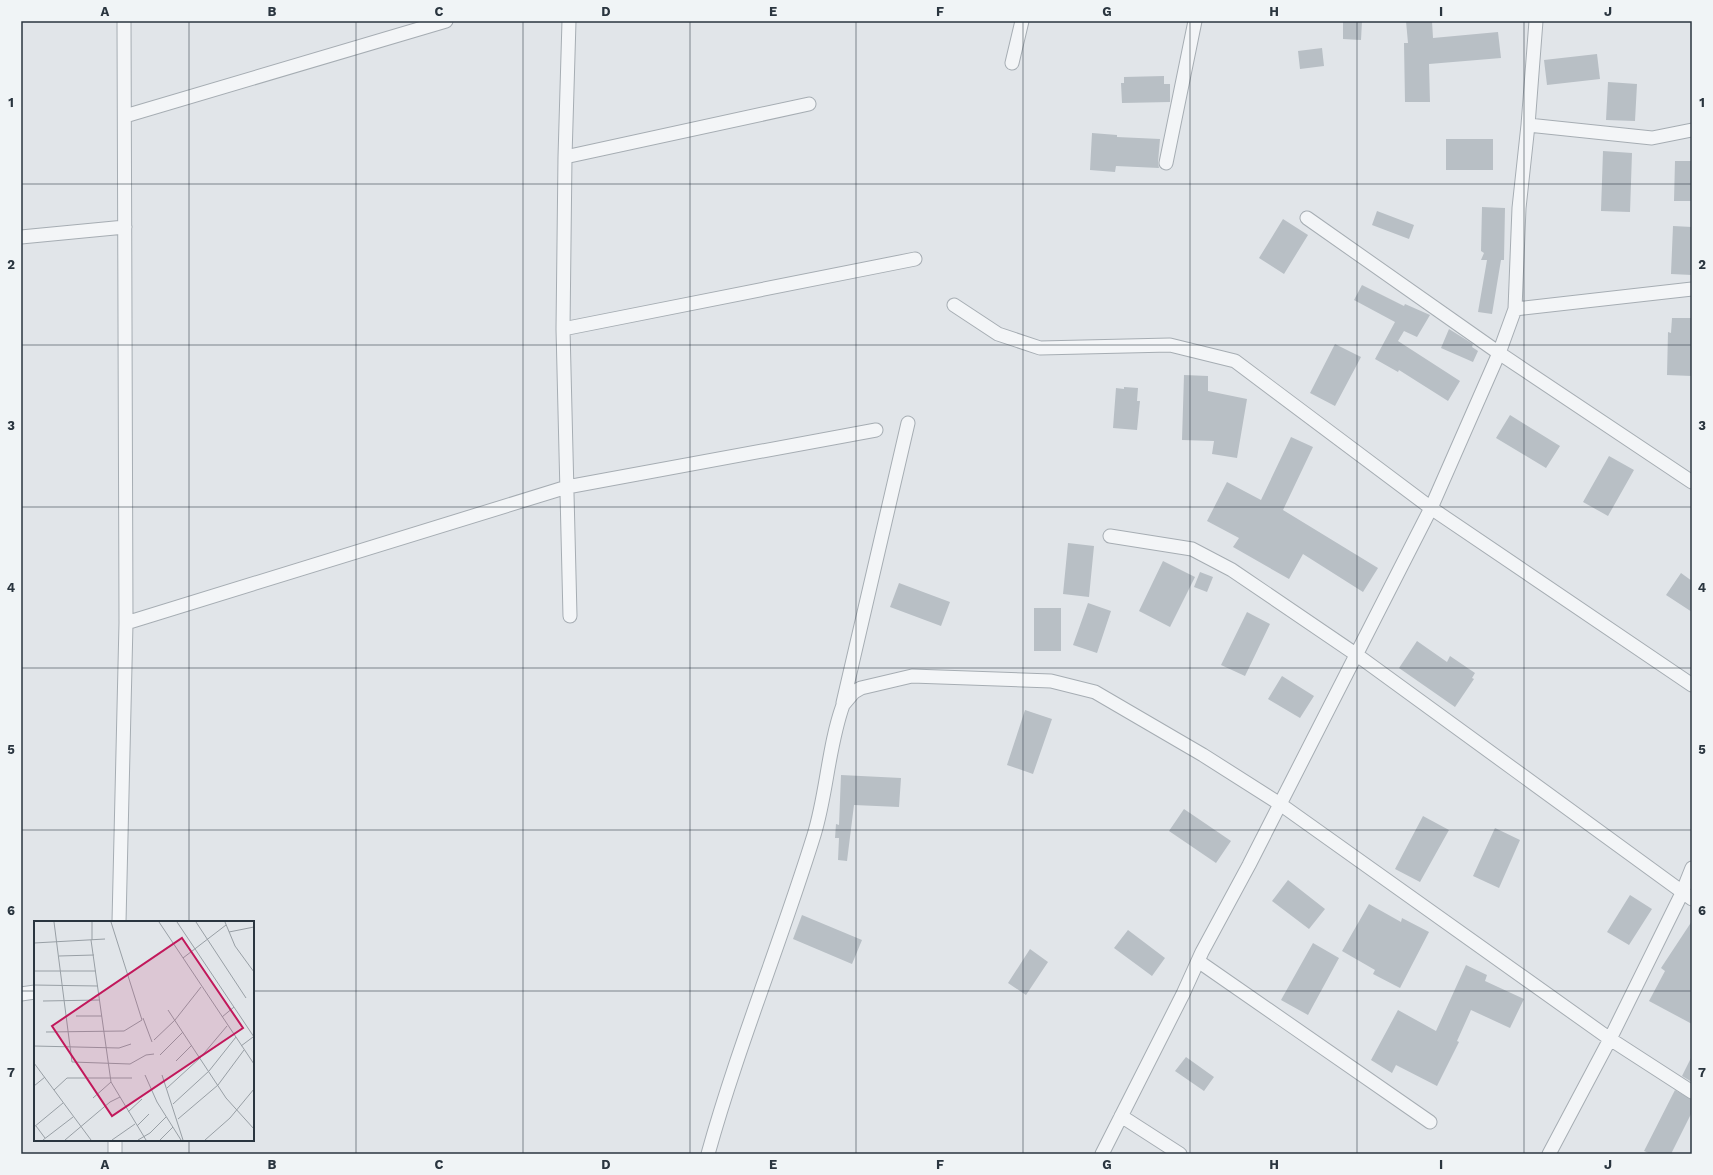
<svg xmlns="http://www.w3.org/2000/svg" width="1713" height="1175" font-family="'Work Sans',sans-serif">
<rect width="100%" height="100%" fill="#e1e5e9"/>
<!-- building -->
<path fill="#b8bfc5" d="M1343 21H1362L1361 40 1343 39Z
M1406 21H1432L1433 38 1498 32 1501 58 1429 64 1430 102H1405L1404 43H1408Z
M1322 48 1324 66 1300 69 1298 51Z
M1597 54 1600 79 1547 85 1544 60Z
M1164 76V84H1170V102L1122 103 1121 83H1124V77Z
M1608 82 1637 84 1635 121 1606 120Z
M1092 133 1117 135V137L1160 139 1158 162 1159 168 1116 166 1115 172 1090 170Z
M1446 139H1493V170H1446Z
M1603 151 1632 153 1630 212 1601 211Z
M1675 161H1692V201H1674Z
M1482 207 1505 208 1504 260H1501L1492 314 1478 312 1487 260H1481L1484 253 1481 251Z
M1377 211 1414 225 1409 239 1372 225Z
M1283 219 1308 235 1284 274 1259 258Z
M1673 226 1692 227V275L1671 274Z
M1362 285 1404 306 1405 304 1430 315 1417 337 1404 331 1398 341 1460 381 1448 401 1399 370 1398 372 1375 359 1395 322 1354 300Z
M1672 318H1692V376L1667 375 1668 332 1671 333Z
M1449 329 1473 344 1472 347 1478 351 1473 362 1441 348Z
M1335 344 1361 357 1335 406 1310 393Z
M1184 375 1208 376V391L1247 399 1237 458 1212 454 1214 441 1182 440Z
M1124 387 1138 388 1137 401H1140L1137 430 1113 428 1116 388 1124 389Z
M1510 415 1560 446 1546 468 1496 438Z
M1291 437 1313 447 1283 510 1378 568 1363 592 1303 554 1289 579 1233 547 1239 538 1207 521 1227 482 1261 500Z
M1609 456 1634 470 1608 516 1583 502Z
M1068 543 1094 546 1089 597 1063 594Z
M1163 561 1195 577 1170 627 1139 611Z
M1200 572 1213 577 1207 592 1194 587Z
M1681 573 1692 581V612L1666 595Z
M899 583 950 602 941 626 890 607Z
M1088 603 1111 611 1097 653 1073 645Z
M1034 608H1061V651H1034Z
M1247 612 1270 624 1245 676 1221 665Z
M1417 641 1447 662 1450 656 1475 673 1472 678 1474 679 1455 707 1399 668Z
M1282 676 1314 696 1300 718 1268 699Z
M1025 710 1052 719 1033 774 1007 765Z
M841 775 901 778 899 807 854 805 847 861 838 860 839 838H835L836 824 839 825Z
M1184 809 1231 841 1216 863 1169 831Z
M1423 816 1449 830 1420 882 1395 869Z
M1495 828 1520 840 1499 888 1473 876Z
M1288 880 1325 909 1309 929 1272 901Z
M1630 895 1652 909 1629 945 1607 932Z
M1369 904 1401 922 1402 918 1429 932 1400 988 1373 974 1375 970 1342 951Z
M802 915 862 940 852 964 793 939Z
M1692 921V1024L1649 1001 1665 971 1661 968Z
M1128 930 1165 958 1152 976 1114 948Z
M1313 943 1339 958 1308 1015 1281 1000Z
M1030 949 1048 962 1026 995 1008 983Z
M1466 965 1487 975 1485 981 1524 999 1510 1028 1471 1010 1457 1041 1459 1042 1437 1086 1396 1065 1392 1073 1371 1060 1398 1010 1436 1031Z
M1692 1056V1082L1682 1076Z
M1186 1057 1214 1077 1204 1091 1175 1071Z
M1675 1090 1692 1100V1112L1671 1154H1651L1644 1151Z"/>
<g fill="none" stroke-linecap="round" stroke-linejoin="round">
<!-- minor casing -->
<g stroke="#a6adb3" stroke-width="15">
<path id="minor" d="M569 21 565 157 563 329 570 616
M1012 63 1022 21
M125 116 446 21
M1528 125 1652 138 1692 130
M565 157 809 104
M1166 163 1195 21
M1307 218 1499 353 1692 482
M21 237 125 227
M954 305 998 334 1040 348 1170 345 1235 361 1431 508 1692 685
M1515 309 1692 289
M563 329 915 259
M1110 536 1192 549 1232 570 1357 655 1692 899
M126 623 567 487 876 430
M843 703 908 423
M119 922 126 623 124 21
M1198 961 1430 1122
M21 994 35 992
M1121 1116 1180 1154
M115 1154V1140
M708 1154C738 1046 781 942 814 835 827 793 828 747 843 705L854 692 861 688 912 676 1051 681 1095 692 1203 755 1280 804 1610 1039 1692 1092
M1102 1154 1183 994 1202 952 1249 865 1431 508 1499 353 1515 309 1519 208 1528 125 1536 21
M1549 1154 1610 1039 1682 893 1692 868"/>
</g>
<!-- minor -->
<use href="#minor" stroke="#f3f5f7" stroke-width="13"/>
</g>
<!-- grid -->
<path fill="none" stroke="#2a353f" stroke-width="1" stroke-opacity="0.55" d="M189 21V922M356 21V1154M523 21V1154M690 21V1154M856 21V1154M1023 21V1154M1190 21V1154M1357 21V1154M1524 21V1154M21 184H1692M21 345H1692M21 507H1692M21 668H1692M21 830H1692M21 991H35M253 991H1692M189 1140V1154"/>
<!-- overview -->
<g transform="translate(34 921)">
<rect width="220" height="220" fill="#e1e5e9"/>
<path fill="none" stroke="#989fa5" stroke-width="1" d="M20 1 38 141 96 143 112 134 120 133M58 1V19M125 1 220 143M143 1 220 116M162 1 212 77M191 1 201 25 220 51M195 11 220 6M57 19 77 161 112 219M0 22 71 18M25 35 60 34M149 37 192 4M0 50H62M0 64 64 65M9 80 66 79M134 89 192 177 220 208M42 95H68M188 96 200 86M109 97 118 121M12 111 90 110 108 99 77 1M120 119 141 99 167 66M0 125 85 127 97 123M207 125 219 116M126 134 149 111M142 140 158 124M0 142 57 219M111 154 123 181 147 219M128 154 149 219M0 165 11 156M133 167 166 137 193 105M20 169 33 157H98M59 177 77 161M139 183 175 150 202 116M94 191 108 178M144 198 184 164 210 129M2 205 11 217M103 205 115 193M0 206 29 182M9 219 39 196M31 219 76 181 86 176M78 219 101 203M104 219 116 212 132 196M126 219 139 206M171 219 196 197 220 168"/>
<path fill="#c2185b" fill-opacity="0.15" stroke="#c2185b" stroke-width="2" d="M148 17 209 107 78 195 18 105Z"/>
<rect width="220" height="220" fill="none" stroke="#2a353f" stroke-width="2"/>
</g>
<!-- border -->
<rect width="1713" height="1175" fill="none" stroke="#f0f4f6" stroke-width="44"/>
<rect x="22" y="22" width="1669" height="1131" fill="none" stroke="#2a353f" stroke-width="1.5"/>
<g font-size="13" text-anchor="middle" font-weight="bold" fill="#2a353f">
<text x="105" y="16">A</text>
<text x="272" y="16">B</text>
<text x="439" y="16">C</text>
<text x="606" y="16">D</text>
<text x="773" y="16">E</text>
<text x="940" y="16">F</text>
<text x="1107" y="16">G</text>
<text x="1274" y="16">H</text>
<text x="1441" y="16">I</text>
<text x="1608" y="16">J</text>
<text x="11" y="107">1</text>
<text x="1702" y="107">1</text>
<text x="11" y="269">2</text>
<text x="1702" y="269">2</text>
<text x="11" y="430">3</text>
<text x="1702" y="430">3</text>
<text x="11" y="592">4</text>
<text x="1702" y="592">4</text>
<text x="11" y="754">5</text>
<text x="1702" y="754">5</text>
<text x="11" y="915">6</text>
<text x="1702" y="915">6</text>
<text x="11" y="1077">7</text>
<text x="1702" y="1077">7</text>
<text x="105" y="1169">A</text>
<text x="272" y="1169">B</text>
<text x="439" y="1169">C</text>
<text x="606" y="1169">D</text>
<text x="773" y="1169">E</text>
<text x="940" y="1169">F</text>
<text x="1107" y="1169">G</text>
<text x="1274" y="1169">H</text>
<text x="1441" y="1169">I</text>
<text x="1608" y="1169">J</text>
</g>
</svg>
